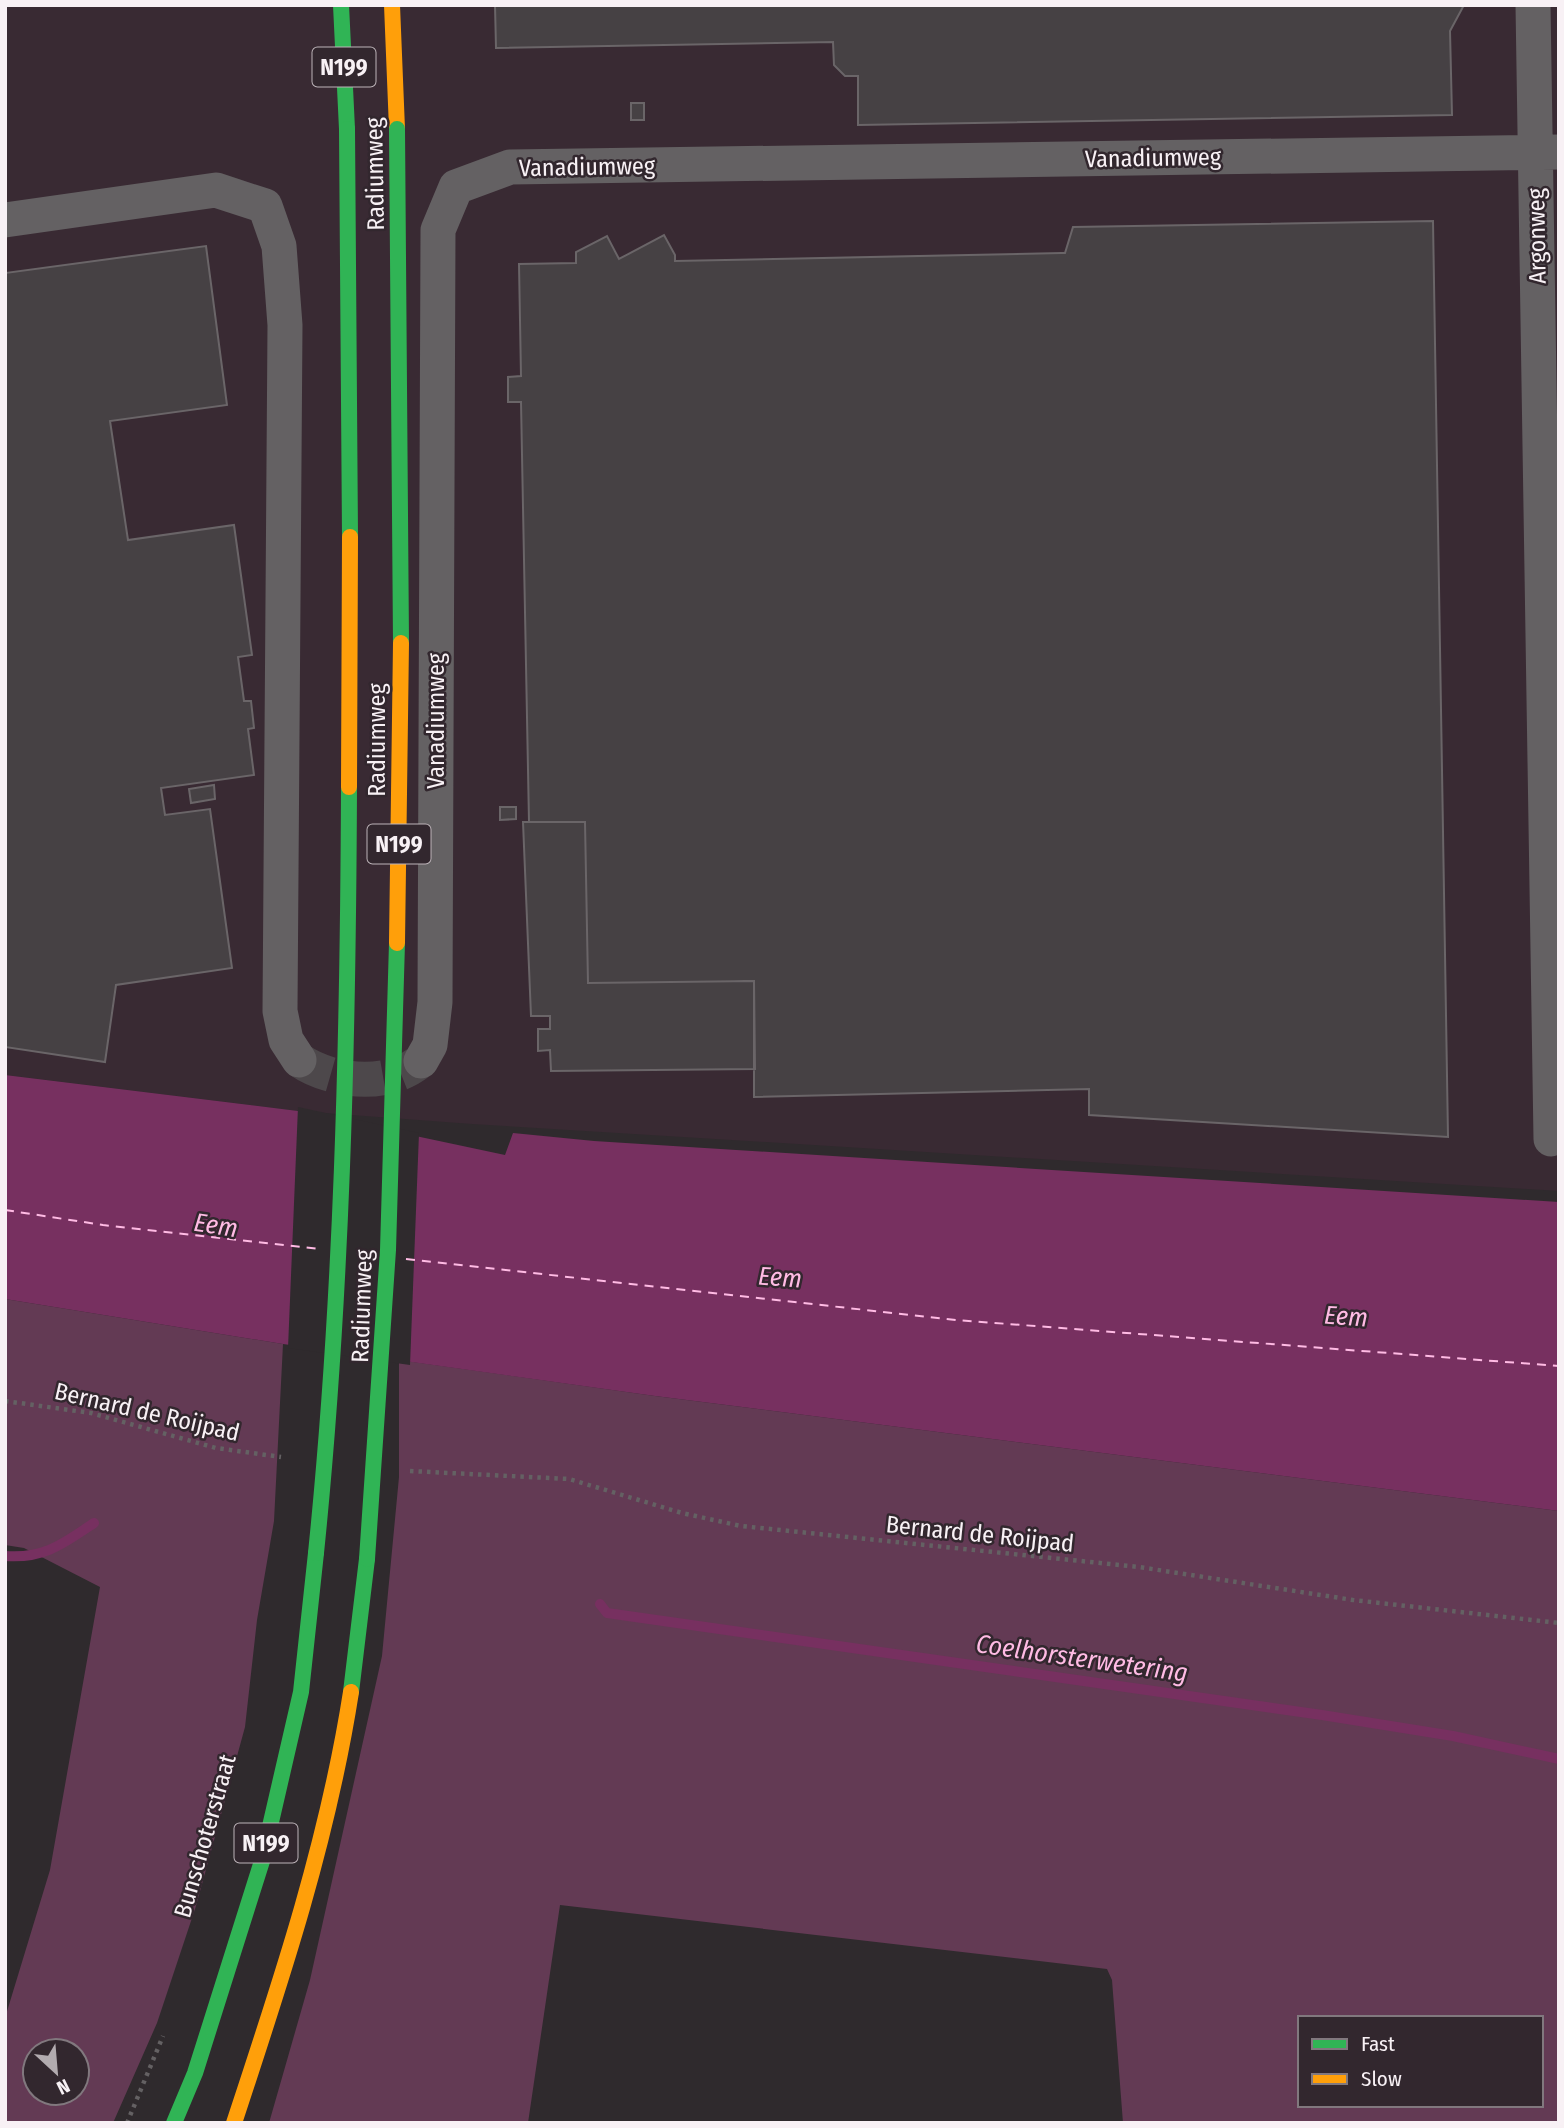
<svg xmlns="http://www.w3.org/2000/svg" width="1564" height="2128" font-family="'Fira Sans Condensed',sans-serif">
<rect width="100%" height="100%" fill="#2f2a2d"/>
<!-- built -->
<path fill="#392a33" d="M5 5H1559V1191L472 1124 298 1111 5 1075Z"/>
<!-- green -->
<path fill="#633a54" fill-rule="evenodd" d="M5 1299 283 1344 274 1521 257 1620 245 1727 196 1906 157 2023 113 2123H5V2018L50 1870 100 1587 24 1548 5 1545ZM35 2051H77V2093H35Z
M399 1360 655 1396 1559 1511V2123H1123L1112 1980 1107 1969 560 1905 528 2123H269L310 1980 382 1656 399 1477ZM1300 2018H1541V2105H1300Z"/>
<!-- water -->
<path fill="#773060" d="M5 1075 298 1111 505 1155 513 1133 594 1141 1559 1202V1511L655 1396 283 1344 5 1299Z"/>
<!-- pier -->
<path fill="#2f2a2d" d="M298 1107 419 1133 410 1365 288 1348Z"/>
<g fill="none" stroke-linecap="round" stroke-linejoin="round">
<!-- stream -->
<path stroke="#773060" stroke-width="10" d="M5 1556C44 1559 63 1544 94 1523
M600 1604 607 1613 1322 1715 1453 1736 1559 1759"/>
<!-- ferry -->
<path stroke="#ffbbe4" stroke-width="2" stroke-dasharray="9 7" stroke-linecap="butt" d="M5 1210 103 1225 320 1249
M357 1253 369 1255
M406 1259 956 1320 1559 1366"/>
</g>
<!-- building -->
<path fill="#464144" stroke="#6a6568" stroke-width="2" d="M495 5H1464L1450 31 1452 115 858 125V76H845L834 65 833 42 496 48Z
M631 103H644V120H631Z
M1433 221 1448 1137 1089 1115V1089L754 1097V981L588 983 585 822H529L521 402H508V377L521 376 519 264 576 263V252L607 236 619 259 664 235 675 255V261L1062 253H1065L1073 227Z
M206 246 227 405 110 421 128 540 234 525 252 655 238 657 244 701H251L254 728 248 729 254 775 161 788 165 815 210 809 232 968 116 985 105 1062 5 1047V273Z
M214 785 215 799 191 803 189 789Z
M500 807H516V819L500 820Z
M523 822H585L588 983 754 981 755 1069 551 1071 550 1050 538 1051V1029H550V1016H531Z"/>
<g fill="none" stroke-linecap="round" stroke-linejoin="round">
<!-- street-tunnel -->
<path stroke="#4d484b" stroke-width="35" stroke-dasharray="35 18" stroke-linecap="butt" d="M299 1060C331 1082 386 1088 418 1063"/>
<!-- path -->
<path stroke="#646163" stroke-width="4.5" stroke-dasharray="3.5 5" stroke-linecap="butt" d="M5 1401 91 1413 216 1448 281 1457
M410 1471 569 1479 682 1513 741 1526 1139 1567 1353 1600 1559 1623
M127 2123 163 2036"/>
<!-- street -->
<path stroke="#646163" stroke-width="35" d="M1533 5 1551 1139
M5 220 216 190 265 206 279 246 285 325 280 1011 286 1040 299 1060
M421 1061 430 1045 435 1002 438 230 456 187 510 167 1559 152"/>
<!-- fast -->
<path stroke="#30b455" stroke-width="16" d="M341 5 347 129
M351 1692 367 1559
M174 2123 195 2073 262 1861 301 1692 316 1553"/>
<!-- slow -->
<path stroke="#ff9f0a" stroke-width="16" d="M392 5 397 129
M234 2123C281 1981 328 1840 351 1692"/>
<!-- fast-bridge -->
<path stroke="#30b455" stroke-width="16" d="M347 129 350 537
M397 129 401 643
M316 1553C342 1298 348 1043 349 787
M367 1559 388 1250 397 943"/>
<!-- slow-bridge -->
<path stroke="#ff9f0a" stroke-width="16" d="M349 787 350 537
M397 943 401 643"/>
</g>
<g text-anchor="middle" stroke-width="5" stroke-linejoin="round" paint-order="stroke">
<!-- shield labels -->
<g fill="#32272e" stroke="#bdb4b9" stroke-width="2">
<rect x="312.5" y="47.5" width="63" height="39" rx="5"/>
<rect x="367.5" y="824.5" width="63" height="39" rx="5"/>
<rect x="234.5" y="1823.5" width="63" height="39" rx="5"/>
</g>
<g font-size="23" font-weight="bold" fill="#f8f1f5">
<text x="344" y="75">N199</text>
<text x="399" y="852">N199</text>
<text x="266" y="1851">N199</text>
</g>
<!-- street labels -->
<g font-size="24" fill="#f8f1f5" stroke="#32272e">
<text transform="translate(1153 158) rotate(-1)" y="8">Vanadiumweg</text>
<text transform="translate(587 167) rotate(-1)" y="8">Vanadiumweg</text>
<text transform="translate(375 174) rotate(-91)" y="8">Radiumweg</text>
<text transform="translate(1537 236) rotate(-91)" y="8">Argonweg</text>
<text transform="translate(436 721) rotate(-90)" y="8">Vanadiumweg</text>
<text transform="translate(377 740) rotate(-90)" y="8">Radiumweg</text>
<text transform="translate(362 1306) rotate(-88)" y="8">Radiumweg</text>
<text transform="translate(147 1412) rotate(13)" y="8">Bernard de Roijpad</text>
<text transform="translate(980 1534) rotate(6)" y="8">Bernard de Roijpad</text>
<text transform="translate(205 1836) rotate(-74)" y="8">Bunschoterstraat</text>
</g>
<!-- water labels -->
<g font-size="26" font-style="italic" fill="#ffbbe4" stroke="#32272e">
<text transform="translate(216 1225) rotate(9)" y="9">Eem</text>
<text transform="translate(780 1277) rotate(4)" y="9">Eem</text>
<text transform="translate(1346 1316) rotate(4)" y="9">Eem</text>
<text transform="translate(1082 1658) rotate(8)" y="9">Coelhorsterwetering</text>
</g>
</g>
<!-- border -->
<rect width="1564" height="2128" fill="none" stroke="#f8f1f5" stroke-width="14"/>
<!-- legend -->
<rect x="1298" y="2016" width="245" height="91" fill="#32272e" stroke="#81787e" stroke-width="2"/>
<rect x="1312" y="2039" width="35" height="10" fill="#30b455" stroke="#81787e" stroke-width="2"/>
<text x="1361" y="2051" font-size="21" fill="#f8f1f5">Fast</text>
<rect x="1312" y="2074" width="35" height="10" fill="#ff9f0a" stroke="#81787e" stroke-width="2"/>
<text x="1361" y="2086" font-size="21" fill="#f8f1f5">Slow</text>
<!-- north arrow -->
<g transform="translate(56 2072) rotate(154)"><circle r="33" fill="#32272e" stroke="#81787e" stroke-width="2"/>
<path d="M0-5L12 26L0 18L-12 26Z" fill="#b2abaf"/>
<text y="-10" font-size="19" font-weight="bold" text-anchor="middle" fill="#f8f1f5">N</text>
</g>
</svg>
